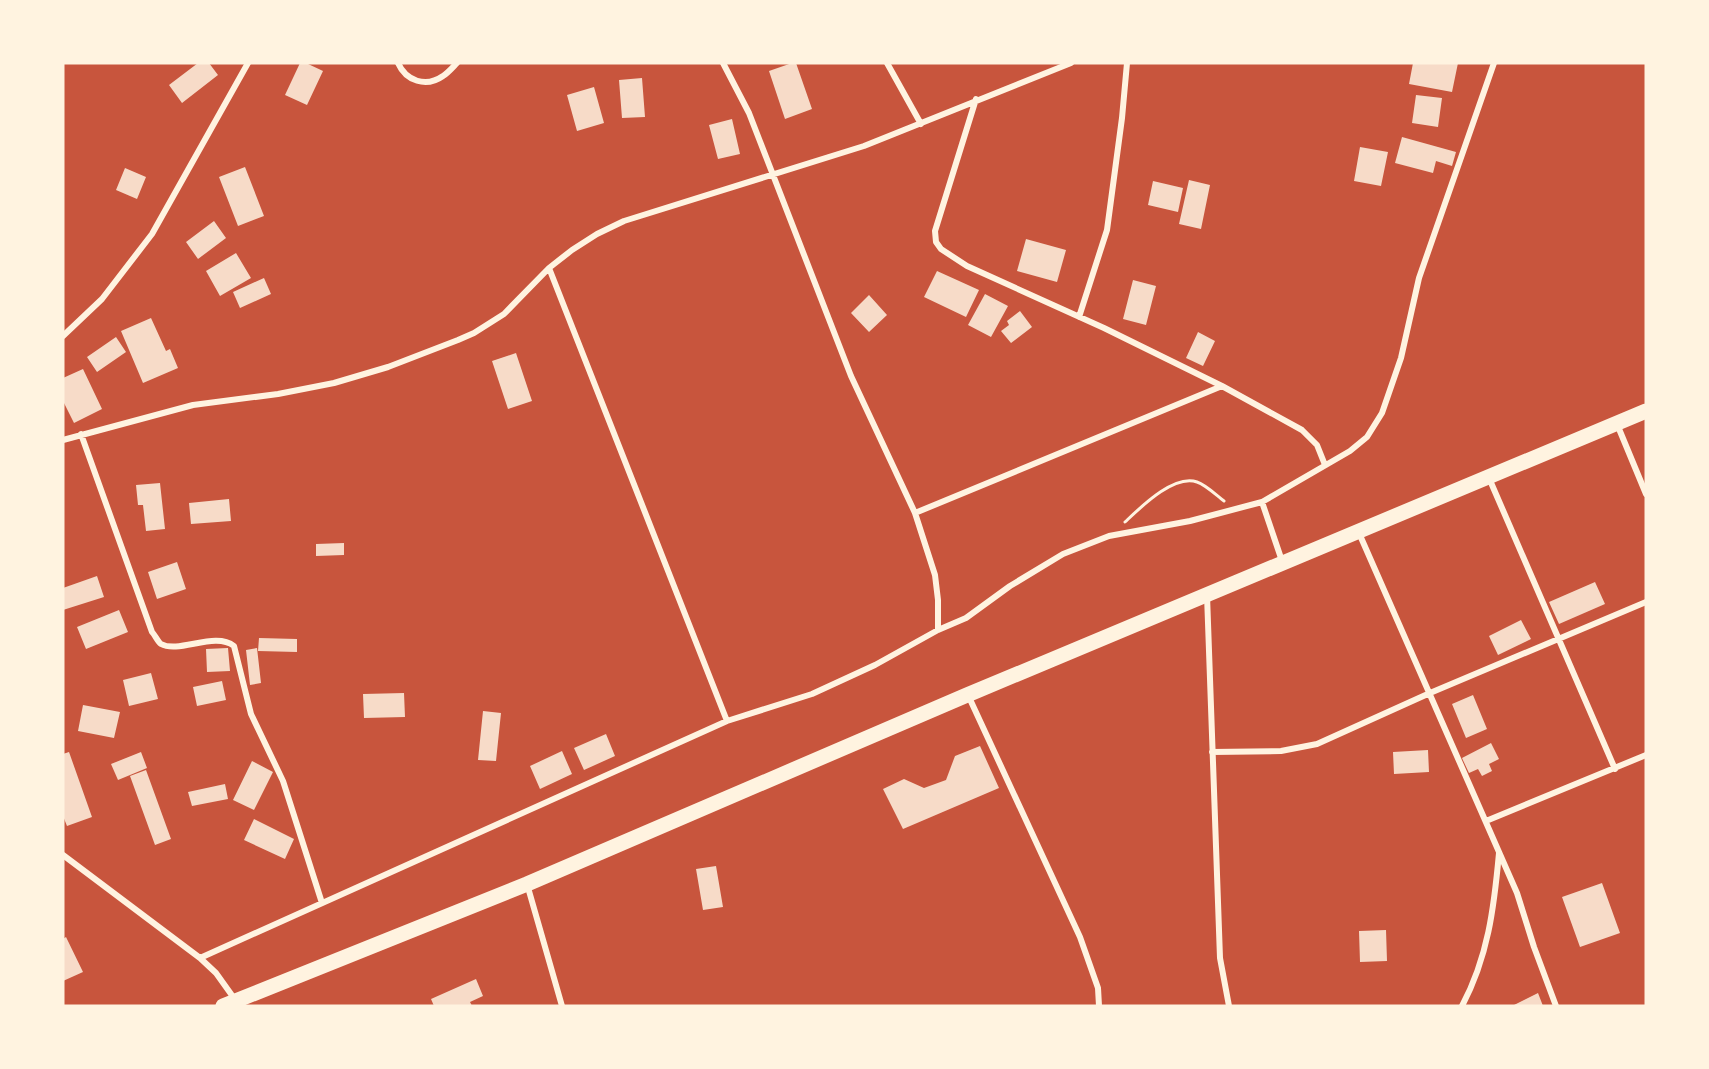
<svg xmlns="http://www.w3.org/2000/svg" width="1709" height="1069" font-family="'Open Sans',sans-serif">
<rect width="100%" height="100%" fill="#c8553d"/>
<!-- building -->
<path fill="#f7dbc8" d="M198 63H209L218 75 182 103 169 85Z
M300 63H306L323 71 307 105 285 95Z
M792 63H796L812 109 785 119 769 71Z
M1413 63H1458L1452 92 1409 84Z
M642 78 645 117 622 118 619 80Z
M594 87 604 123 577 131 567 95Z
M1416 95 1442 98 1438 127 1412 123Z
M732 119 740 154 718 159 709 125Z
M1402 137 1456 152 1452 166 1436 161 1433 173 1395 163Z
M1360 147 1388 152 1381 186 1354 181Z
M245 167 264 216 238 226 219 177Z
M125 168 146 177 137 199 116 190Z
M1189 180 1210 185 1201 229 1179 224Z
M1153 181 1183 188 1178 212 1148 205Z
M214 221 226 238 198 259 186 242Z
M1026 239 1066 250 1057 282 1017 271Z
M236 253 251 278 220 296 206 271Z
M937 271 979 290 966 317 924 297Z
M264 278 271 294 240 308 233 292Z
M1133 280 1156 286 1146 325 1123 319Z
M985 294 1008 306 991 337 968 325Z
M869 295 887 315 869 332 851 313Z
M1020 311 1032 327 1011 343 1001 331 1009 325 1007 321Z
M151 318 166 351 170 349 178 368 143 383 121 331Z
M1198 332 1215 341 1203 366 1186 358Z
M116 337 126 352 97 372 87 357Z
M516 353 532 401 508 409 492 361Z
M83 369 102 409 74 423 63 401V378Z
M160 483 165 529 146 531 143 505H138L136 485Z
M229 499 231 521 191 524 189 503Z
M344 543V555L316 556V544Z
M177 562 186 589 157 599 148 572Z
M97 576 104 597 63 610V588Z
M1595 582 1605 604 1559 624 1549 602Z
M119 610 128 632 86 649 77 627Z
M1521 620 1531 639 1498 655 1489 636Z
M259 638 297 639V652L258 651Z
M228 648 230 671 207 672 206 649Z
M257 648 261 683 250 685 246 650Z
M151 673 158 699 129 706 123 680Z
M222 681 226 700 197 706 193 687Z
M404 693 405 717 364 718 363 694Z
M1473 695 1487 729 1466 738 1452 704Z
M83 705 120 712 114 738 78 731Z
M483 711 501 713 496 761 478 760Z
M606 734 615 756 584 770 574 748Z
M1491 743 1499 759 1489 764 1492 771 1482 776 1478 769 1469 773 1462 758Z
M980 746 999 788 903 829 883 789 904 779 924 788 946 780 955 756Z
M1428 750 1429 772 1394 774 1393 752Z
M562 751 572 774 540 789 530 766Z
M69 752 92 817 67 826 63 816V754Z
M141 752 147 768 118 780 111 764Z
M252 761 273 772 254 810 233 800Z
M146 770 171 839 155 845 130 776Z
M225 784 228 799 192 806 188 792Z
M254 819 294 839 285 859 244 840Z
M716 866 723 907 703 910 696 869Z
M1602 883 1620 933 1580 947 1562 897Z
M1386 930 1387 961 1360 962 1359 931Z
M66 937 83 972 63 981V939Z
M476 979 483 996 470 1002 472 1006H434L431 999Z
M1538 993 1543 1006H1512Z"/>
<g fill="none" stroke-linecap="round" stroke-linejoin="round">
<!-- path -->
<path stroke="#fff3e0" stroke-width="3" d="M1125 522C1141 507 1174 474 1197 482 1206 485 1216 495 1224 501"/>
<!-- minor -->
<path stroke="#fff3e0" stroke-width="6" d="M398 63C406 81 426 88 443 76 448 73 453 67 457 63
M723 63 749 113 851 376 915 513 935 575 938 600V630
M887 63 921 124
M976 99 935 231 936 242 941 249 967 266 1104 328 1222 386 1302 430 1317 445 1325 465
M549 268 727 721
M1079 317 1107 230 1122 118 1127 63
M63 336 102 299 152 234 248 63
M1617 424 1646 494
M81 434 152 632C155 635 158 642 161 644 179 654 215 631 234 646L251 714 283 781 322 903
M63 440 193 405 278 394 334 383 388 367 458 340 474 333 504 314 549 268 572 250 597 234 624 221 864 146 1071 63
M1489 478 1615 769
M1262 502 1282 561
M915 513 1222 386
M1359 533 1517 893 1534 947 1556 1006
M1207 595 1220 958 1229 1006
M968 695 1080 937 1098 988 1099 1006
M1212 752 1281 751 1317 744 1430 693 1646 602
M1486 821 1646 755
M63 855 200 958 216 973 236 1001
M527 884 562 1006
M200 958 727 721 812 694 875 665 938 630 966 618 1010 586 1063 554 1109 536 1190 521 1262 502 1350 451 1367 437 1382 413 1401 358 1419 278 1494 63
M1462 1006C1488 957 1494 908 1499 853"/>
<!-- trunk -->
<path stroke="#fff3e0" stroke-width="15" d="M223 1006 527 884 967 695 1646 411"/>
</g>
<!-- border -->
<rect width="1709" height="1069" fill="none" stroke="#fff3e0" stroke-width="129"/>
</svg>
